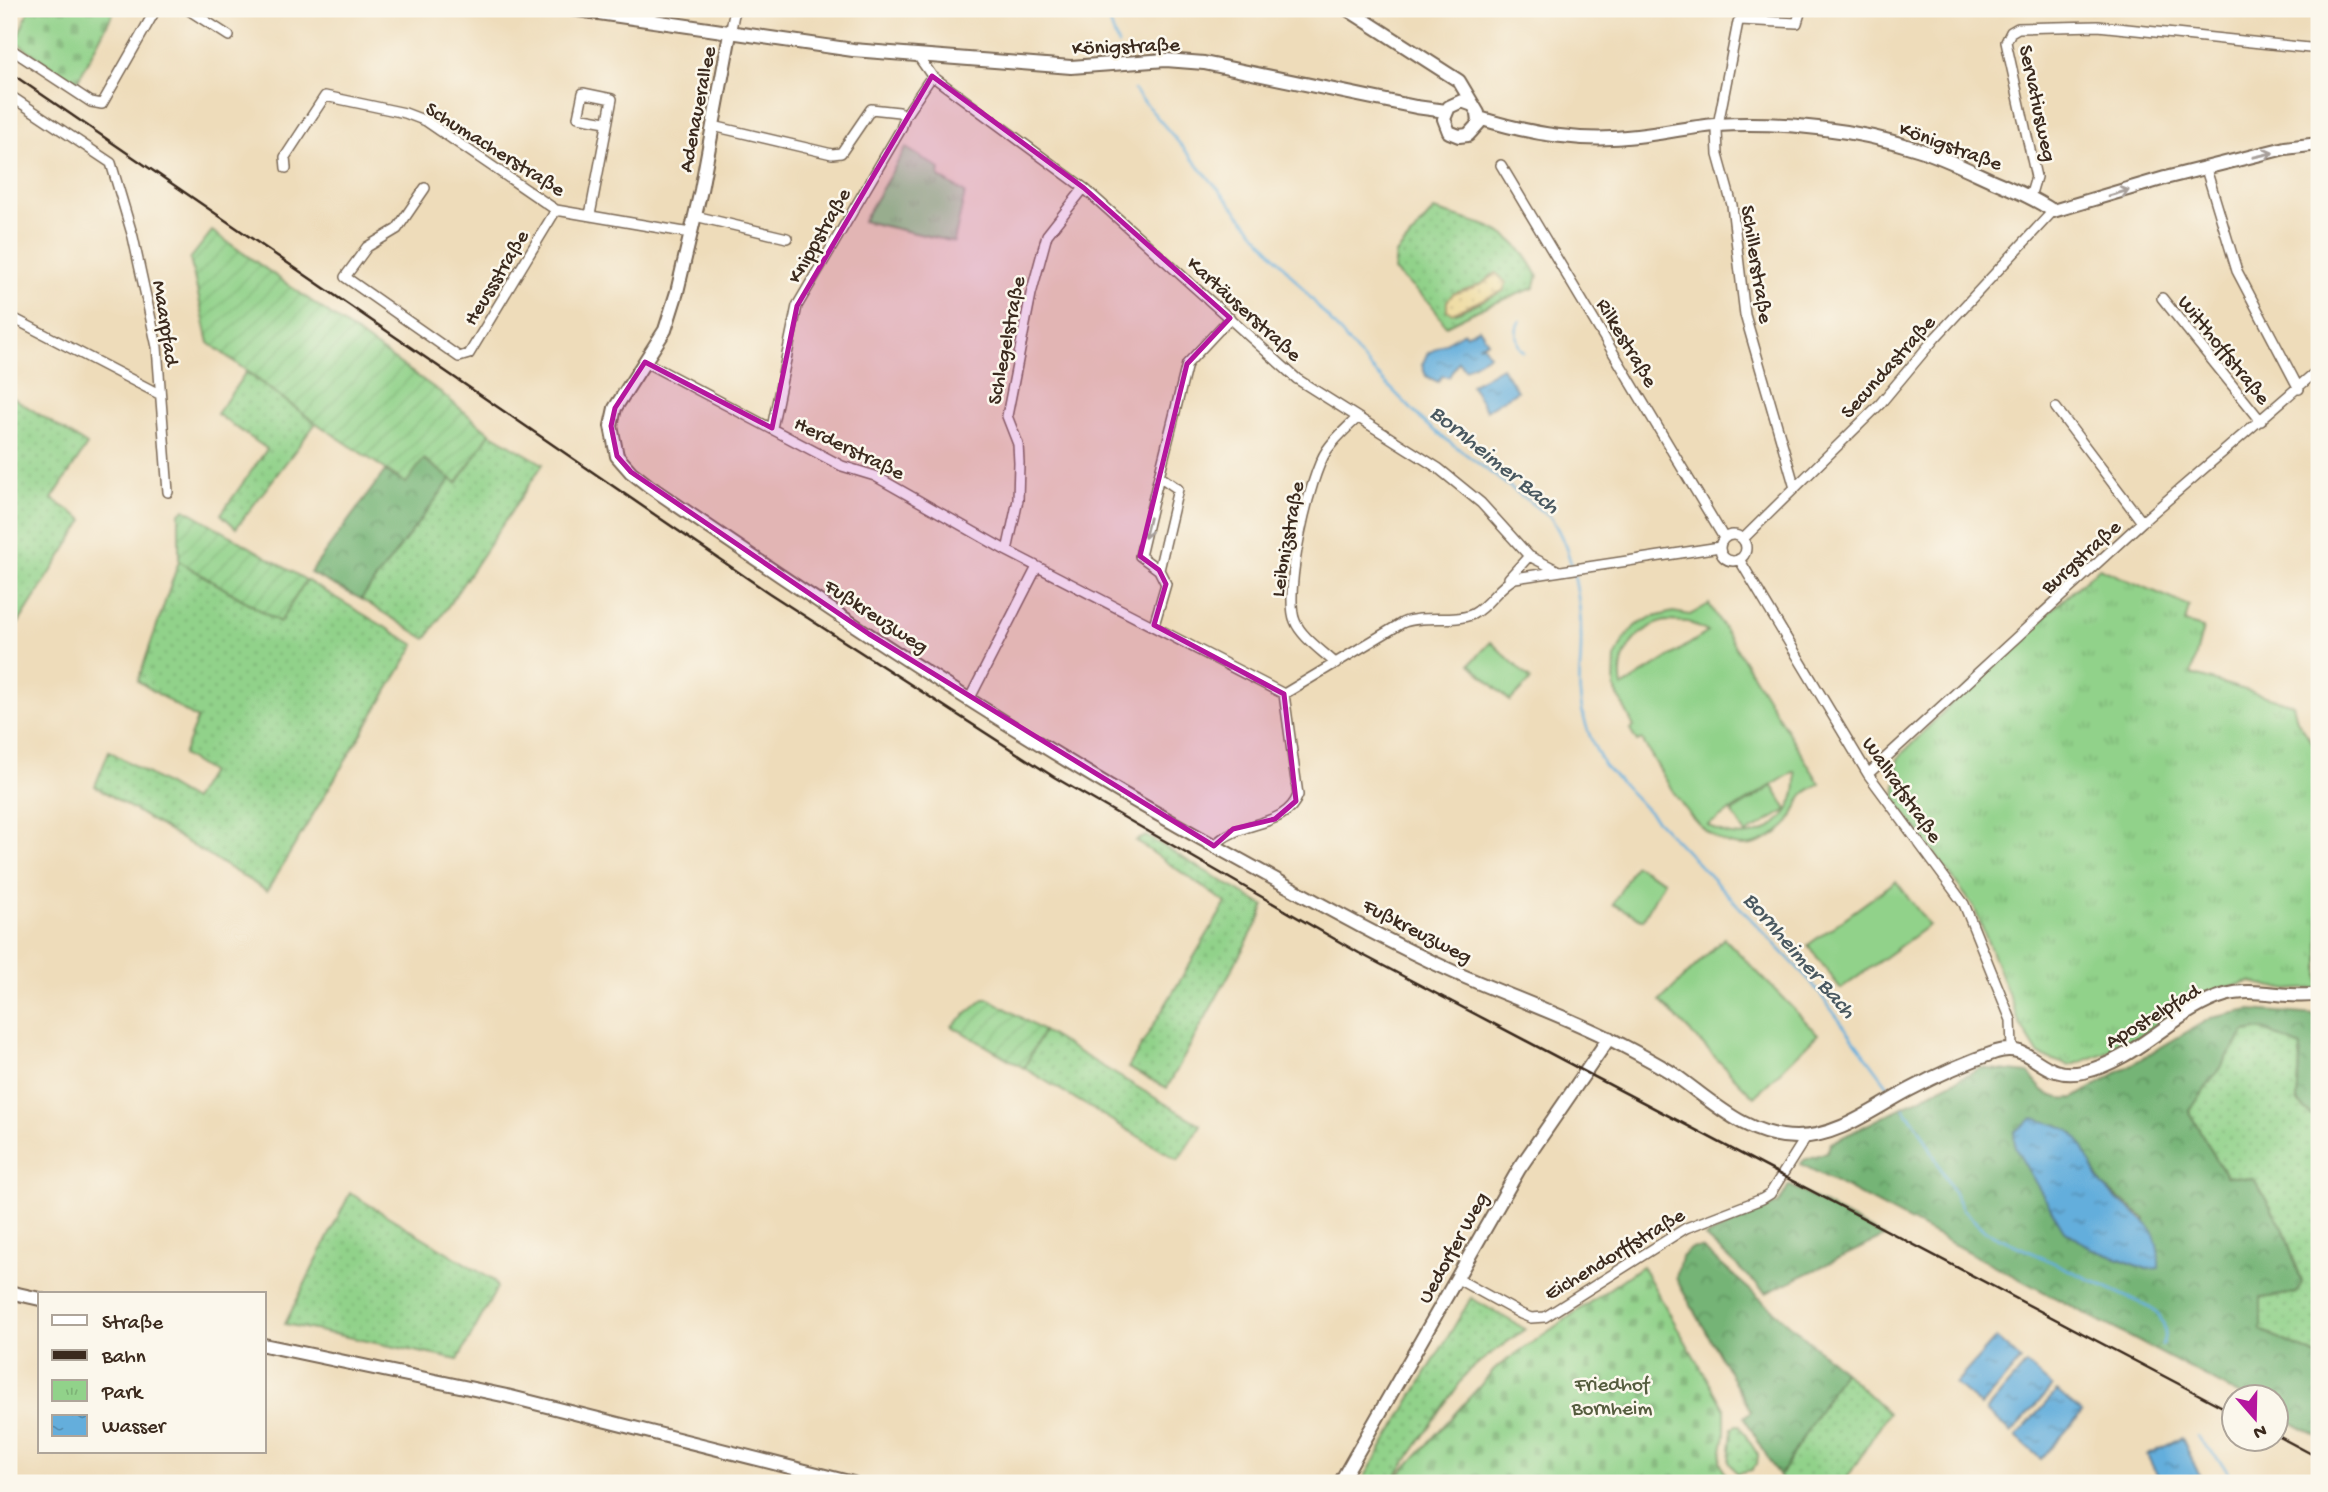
<svg xmlns="http://www.w3.org/2000/svg" width="2328" height="1492" font-family="'Gochi Hand',sans-serif">
<defs>
<pattern id="grass-dots" width="8" height="8" patternUnits="userSpaceOnUse" patternTransform="scale(1.75)"><rect width="8" height="8" fill="#91d28a"/><path d="M2 2h.1M6 6h.1" fill="none" stroke="#7eb477" stroke-width="1.8" stroke-linecap="round"/></pattern>
<pattern id="forest-crowns" width="20" height="18" patternUnits="userSpaceOnUse" patternTransform="scale(1.75)"><rect width="20" height="18" fill="#74b476"/><path d="M2 6a3 3 0 1 1 6 0M12 15a3 3 0 1 1 6 0" fill="none" stroke="#609360"/></pattern>
<pattern id="sand-dots" width="8" height="8" patternUnits="userSpaceOnUse" patternTransform="scale(1.75)"><rect width="8" height="8" fill="#eeda9e"/><path d="M2 2h.1M6 6h.1" fill="none" stroke="#cdbb88" stroke-width="1.8" stroke-linecap="round"/></pattern>
<pattern id="cemetery-stones" width="16" height="16" patternUnits="userSpaceOnUse" patternTransform="scale(1.75)"><rect width="16" height="16" fill="#91d28a"/><path d="M2 7V4a2 2 0 0 1 4 0v3zM10 15v-3a2 2 0 0 1 4 0v3z" fill="#7eb477"/></pattern>
<pattern id="park-tufts" width="24" height="20" patternUnits="userSpaceOnUse" patternTransform="scale(1.75)"><rect width="24" height="20" fill="#91d28a"/><path d="M3 7l-1-3M5 7V3M7 7l1-3M15 17l-1-3M17 17v-4M19 17l1-3" fill="none" stroke="#7eb477"/></pattern>
<pattern id="garden-furrows" width="10" height="10" patternUnits="userSpaceOnUse" patternTransform="scale(1.75)"><rect width="10" height="10" fill="#91d28a"/><path d="M-1 1l2-2M0 10L10 0M9 11l2-2" fill="none" stroke="#7eb477"/></pattern>
<pattern id="water-ripples" width="26" height="14" patternUnits="userSpaceOnUse" patternTransform="scale(1.75)"><rect width="26" height="14" fill="#64aedc"/><path d="M2 4q2-2 4 0t4 0M15 11q2-2 4 0t4 0" fill="none" stroke="#548eb2"/></pattern>
</defs>
<rect width="100%" height="100%" fill="#fbf7ec"/>
<filter id="ink" filterUnits="userSpaceOnUse"><feTurbulence type="fractalNoise" baseFrequency=".0143" numOctaves="2"/><feDisplacementMap in="SourceGraphic" scale="14" xChannelSelector="R" yChannelSelector="G"/><feConvolveMatrix kernelMatrix="1 2 1 2 8 2 1 2 1" color-interpolation-filters="sRGB"/></filter>
<filter id="wash" filterUnits="userSpaceOnUse"><feTurbulence type="fractalNoise" baseFrequency=".00686" numOctaves="4" result="noise"/><feDisplacementMap in="SourceGraphic" scale="28" xChannelSelector="R" yChannelSelector="G"/><feGaussianBlur stdDeviation="1.57" result="paint"/><feColorMatrix in="noise" values="0 0 0 0 0 0 0 0 0 0 0 0 0 0 0 0 0 1.4 0 .05"/><feComposite in="paint" operator="in"/></filter>
<g filter="url(#wash)">
<rect width="100%" height="100%" fill="#eedcba"/>
<!-- grass -->
<path fill="url(#grass-dots)" stroke="#667e54" stroke-width="2" fill-rule="evenodd" d="M1434 210C1485 226 1511 225 1538 276L1534 288 1484 307 1446 326 1431 304 1394 271 1396 254ZM1492 275 1503 291 1456 313 1453 294 1482 284Z
M246 372 316 423 236 528 221 514 267 449 217 414Z
M9 395 87 445 52 499 84 520 9 638Z
M490 433 543 464 426 639 361 599 451 479 457 483Z
M179 561 279 622 306 580 415 645 267 891 95 786 109 751 193 800 210 772 183 755 197 719 138 681Z
M1146 836 1264 906 1260 918 1167 1088 1128 1068 1226 903 1136 841Z
M2262 1029 2301 1047 2297 1101 2319 1123V1357L2261 1330V1298L2296 1293 2302 1282 2283 1228 2226 1176 2189 1112 2245 1032Z
M1043 1031 1201 1125 1178 1160 1024 1068Z
M350 1193 494 1281 497 1288 458 1360 285 1324Z
M1471 1298 1525 1329 1469 1370 1391 1483H1361Z
M1843 1371 1888 1413 1844 1483H1784L1779 1477Z
M1736 1425H1739L1758 1455 1757 1464 1752 1470 1737 1473 1729 1462 1732 1428Z"/>
<!-- forest -->
<path fill="url(#forest-crowns)" stroke="#586f4a" stroke-width="2" fill-rule="evenodd" d="M423 459 451 479 361 599 310 573 385 471 406 483Z
M2250 1010 2317 1015 2319 1017V1123L2297 1101 2301 1047 2262 1029 2245 1032 2189 1112 2226 1176 2254 1179 2283 1228 2302 1283 2296 1293 2261 1298V1330L2319 1357V1437L2276 1414V1398L2244 1397 1801 1164 1804 1160 1827 1152 1831 1143 1980 1068 2029 1073C2041 1091 2051 1101 2074 1098L2211 1018ZM2074 1135 2103 1186 2146 1219 2147 1269 2092 1249 2063 1229Z
M1789 1185 1884 1237 1766 1293 1705 1237 1779 1203Z
M1691 1248H1702L1843 1371 1779 1477 1744 1417 1751 1411 1676 1278 1681 1257Z"/>
<!-- sand -->
<path fill="url(#sand-dots)" stroke="#94825e" stroke-width="2" d="M1496 273 1506 283 1503 291 1452 313 1447 310V301L1453 294 1482 284Z"/>
<!-- cemetery -->
<path fill="url(#cemetery-stones)" stroke="#667e54" stroke-width="2" d="M29 9H115L76 84 16 42Z
M1642 1266 1725 1410V1434L1720 1462 1729 1483H1413L1399 1475 1497 1367Z"/>
<!-- park -->
<path fill="url(#park-tufts)" stroke="#667e54" stroke-width="2" d="M906 148 940 169 939 177 965 193 954 242 863 221Z
M2099 568 2189 606 2185 623 2203 628 2191 674 2293 704 2297 720 2319 752V988L2287 990 2251 982 2217 989 2120 1047 2070 1066 2039 1055 2020 1024 1974 907 1895 800 1898 758 1983 671Z"/>
<!-- garden -->
<path fill="url(#garden-furrows)" stroke="#667e54" stroke-width="2" d="M212 231 440 392 490 433 457 483 424 459 406 483 316 423 209 343 190 259Z
M185 509 306 580 280 622 179 561V514Z
M984 999H990L1043 1031 1024 1068 952 1026Z"/>
<!-- pitch -->
<path fill="#91d28a" stroke="#667e54" stroke-width="2" fill-rule="evenodd" d="M1709 604 1820 784C1815 787 1805 791 1802 796 1794 809 1794 821 1780 831 1713 884 1670 784 1642 740L1637 742 1630 730 1634 727 1614 687 1615 658 1623 641 1635 626 1650 618 1673 612 1690 615ZM1665 621 1688 622 1708 632 1622 687C1616 655 1635 630 1665 621ZM1795 771C1804 821 1749 854 1708 825Z
M1491 642 1531 680 1510 701 1470 664Z
M1773 786 1787 810 1746 834 1732 812Z
M1635 865 1664 881 1643 920 1613 904Z
M1896 881 1929 925 1841 989 1808 945Z
M1724 938 1818 1034 1754 1097 1660 1001Z"/>
<!-- water -->
<path fill="url(#water-ripples)" stroke="#506c7d" stroke-width="2" d="M1479 328 1488 341 1478 346 1483 345 1489 355 1465 369 1458 361 1449 377 1442 376 1438 382 1426 376 1422 365 1427 354 1464 332 1466 335Z
M1502 367 1517 391 1486 410 1471 385Z
M2033 1118C2046 1122 2064 1125 2074 1134 2087 1148 2091 1172 2104 1187 2133 1218 2161 1217 2159 1268L2147 1269 2092 1249 2063 1229 2015 1148 2014 1132Z
M1996 1338 2021 1360 1981 1406 1955 1384Z
M2026 1364 2052 1387 2011 1433 1986 1411Z
M2057 1391 2082 1413 2041 1459 2016 1437Z
M2182 1438 2203 1483H2161L2147 1455Z"/>
<g fill="none" stroke-linecap="round" stroke-linejoin="round">
<!-- stream -->
<path stroke="#64aedc" stroke-width="2.5" d="M1105 9 1118 45
M1134 90 1367 364 1427 425 1551 518C1574 553 1582 605 1581 647 1581 663 1578 679 1580 695 1582 720 1592 744 1604 765L1811 982 1892 1091
M1520 321C1514 328 1516 347 1524 352
M1904 1109 1919 1128 1963 1210 1985 1231 2151 1308C2164 1319 2168 1329 2162 1345
M2197 1436 2225 1467 2234 1483"/>
</g>
</g>
<g filter="url(#ink)">
<g fill="none" stroke-linecap="round" stroke-linejoin="round">
<!-- street casing -->
<g stroke="#7a6855" stroke-width="12">
<path id="street" d="M187 9 229 36
M730 34 735 9
M9 48 91 102 102 104 156 9
M918 56 932 76 1084 188 1297 379 1438 468 1481 503 1529 556 1559 571
M9 95 111 163 133 237 157 347 168 492
M713 126 832 154 841 153 871 109 899 112 905 116
M1501 165 1724 538
M286 168 285 157 325 96 405 113 426 121 556 210 690 233
M2206 169 2237 271 2299 389
M425 188 397 229 367 247 345 277 459 357 469 354 556 210
M2030 197 2036 177 2006 42 2011 32 2018 28 2098 26 2319 49
M590 215 612 99 583 93 578 117 606 122
M695 216 787 238
M2318 263 2319 265
M2162 298 2261 421
M9 316 159 394
M645 362 842 466 875 476 1007 551 1284 694
M2056 408 2142 522
M772 428 797 306 901 129 905 116 932 76
M1159 476 1140 556 1159 570
M1795 488 1745 315 1732 205 1718 155 1717 130 1738 22 1740 20 1797 23 1800 13
M1720 548a13 13 0 1 1 26 0a13 13 0 1 1-26 0Z
M1743 539 1880 404 1935 338 2053 211
M1007 551 1018 500 1019 463 1018 444 1007 416 1031 294 1047 235 1084 188
M1739 559 1868 774 1964 904 2011 1020 2012 1049
M1509 578 1529 556
M1154 625 1166 584 1159 570 1178 489 1159 476 1187 364 1230 318
M1336 664C1324 652 1301 637 1295 621 1283 593 1309 476 1327 450 1335 438 1347 428 1357 418
M1284 694 1402 623C1424 614 1454 623 1473 614 1489 606 1498 586 1515 578L1720 547
M970 698 1037 567
M1868 774 2142 522 2319 369
M1214 846C1238 819 1286 829 1298 795L1284 694
M1456 1278 1521 1314 1531 1318 1545 1317 1686 1228 1762 1199 1770 1194 1806 1137"/>
</g>
<!-- secondary casing -->
<g stroke="#7a6855" stroke-width="16">
<path id="secondary" d="M571 9 853 50 1071 67 1166 60 1204 63 1416 107 1446 111
M1347 9 1459 81 1478 113 1479 123 1468 135 1459 136 1449 132 1444 119 1449 107 1462 101 1473 105
M730 34 701 190 677 292 665 330 615 408 611 426 617 456 631 472 649 486C834 613 1023 741 1220 849 1297 891 1376 937 1456 973 1508 996 1563 1015 1614 1041 1633 1051 1653 1061 1672 1073 1711 1100 1746 1137 1796 1137 1838 1137 1873 1109 1909 1090 1937 1075 1966 1062 1996 1052 2034 1041 2038 1081 2083 1072 2136 1061 2176 1009 2225 995 2255 986 2288 1000 2319 994
M1479 118C1531 134 1582 143 1637 136 1663 133 1690 127 1716 125 1780 121 1856 129 1917 149 1943 157 1967 169 1991 180 2013 189 2034 198 2053 211L2165 178 2285 148 2319 144
M9 1292 40 1299
M264 1345 507 1396 853 1483
M1340 1483 1519 1169 1609 1038"/>
</g>
<!-- street -->
<use href="#street" stroke="#fff" stroke-width="9"/>
<!-- secondary -->
<use href="#secondary" stroke="#fff" stroke-width="12"/>
<!-- rail -->
<path stroke="#3b2a1e" stroke-width="2.5" d="M9 72 769 593 1054 777 1359 953 2234 1413
M2276 1435 2319 1458"/>
</g>
<!-- one-way arrows -->
<defs><path id="oneway-shaft" d="M-6 0H5M1.5-3L5.5 0L1.5 3" fill="none" stroke-width="1.6" stroke-linecap="round" stroke-linejoin="round" transform="scale(1.75)"/></defs>
<g stroke="#a79f9a">
<use href="#oneway-shaft" transform="translate(2263 155) rotate(-13)"/>
<use href="#oneway-shaft" transform="translate(2119 193) rotate(-16)"/>
<use href="#oneway-shaft" transform="translate(1147 528) rotate(103)"/>
</g>
</g>
<!-- marked area -->
<path fill="#b5179e" fill-opacity="0.2" stroke="#b5179e" stroke-width="5" stroke-linejoin="round" d="M932 76 1084 188 1230 318 1187 364 1140 556 1159 570 1166 584 1154 625 1284 694 1296 801 1275 819 1233 829 1214 846 869 634 631 472 617 456 611 426 615 408 645 362 772 428 797 306Z"/>
<g text-anchor="middle" stroke-width="5" stroke-linejoin="round" paint-order="stroke">
<!-- street labels -->
<g font-size="21" fill="#3b2a1e" stroke="#fbf7ec">
<text transform="translate(1126 45) rotate(-2)" y="7">Königstraße</text>
<text transform="translate(2039 103) rotate(78)" y="7">Servatiusweg</text>
<text transform="translate(696 109) rotate(-79)" y="7">Adenauerallee</text>
<text transform="translate(1951 145) rotate(20)" y="7">Königstraße</text>
<text transform="translate(496 148) rotate(32)" y="7">Schumacherstraße</text>
<text transform="translate(818 235) rotate(-60)" y="7">Knippstraße</text>
<text transform="translate(1758 264) rotate(81)" y="7">Schillerstraße</text>
<text transform="translate(495 277) rotate(-59)" y="7">Heussstraße</text>
<text transform="translate(1245 308) rotate(42)" y="7">Kartäuserstraße</text>
<text transform="translate(167 323) rotate(81)" y="7">Maarpfad</text>
<text transform="translate(1005 340) rotate(-79)" y="7">Schlegelstraße</text>
<text transform="translate(1628 342) rotate(59)" y="7">Rilkestraße</text>
<text transform="translate(2225 349) rotate(51)" y="7">Witthoffstraße</text>
<text transform="translate(1887 366) rotate(-48)" y="7">Secundastraße</text>
<text transform="translate(850 447) rotate(26)" y="7">Herderstraße</text>
<text transform="translate(1286 539) rotate(-80)" y="7">Leibnizstraße</text>
<text transform="translate(2080 556) rotate(-42)" y="7">Burgstraße</text>
<text transform="translate(877 615) rotate(33)" y="7">Fußkreuzweg</text>
<text transform="translate(1903 789) rotate(55)" y="7">Wallrafstraße</text>
<text transform="translate(1418 930) rotate(27)" y="7">Fußkreuzweg</text>
<text transform="translate(2152 1015) rotate(-31)" y="7">Apostelpfad</text>
<text transform="translate(1452 1247) rotate(-61)" y="7">Uedorfer Weg</text>
<text transform="translate(1614 1253) rotate(-31)" y="7">Eichendorffstraße</text>
</g>
<!-- park labels -->
<g font-size="21" fill="#555c3e" stroke="#fbf7ec">
<text x="1612" y="1390">Friedhof<tspan x="1612" dy="24">Bornheim</tspan></text>
</g>
<!-- water labels -->
<g font-size="23" font-style="italic" fill="#495860" stroke="#fbf7ec">
<text transform="translate(1496 458) rotate(39)" y="8">Bornheimer Bach</text>
<text transform="translate(1801 954) rotate(49)" y="8">Bornheimer Bach</text>
</g>
</g>
<!-- margin -->
<rect width="2328" height="1492" fill="none" stroke="#fbf7ec" stroke-width="35"/>
<!-- legend -->
<rect x="38" y="1292" width="228" height="161" fill="#fbf7ec" stroke="#aea59a" stroke-width="2"/>
<rect x="52" y="1315" width="35" height="10" fill="#ffffff" stroke="#aea59a" stroke-width="2"/>
<text x="102" y="1328" font-size="21" fill="#3b2a1e">Straße</text>
<rect x="52" y="1350" width="35" height="10" fill="#3b2a1e" stroke="#aea59a" stroke-width="2"/>
<text x="102" y="1362" font-size="21" fill="#3b2a1e">Bahn</text>
<rect x="52" y="1380" width="35" height="21" fill="url(#park-tufts)" stroke="#aea59a" stroke-width="2"/>
<text x="102" y="1398" font-size="21" fill="#3b2a1e">Park</text>
<rect x="52" y="1415" width="35" height="21" fill="url(#water-ripples)" stroke="#aea59a" stroke-width="2"/>
<text x="102" y="1432" font-size="21" fill="#3b2a1e">Wasser</text>
<!-- north arrow -->
<g transform="translate(2255 1418) rotate(160)"><circle r="33" fill="#fbf7ec" stroke="#aea59a" stroke-width="2"/>
<path d="M0-5L12 26L0 18L-12 26Z" fill="#b5179e"/>
<text y="-10" font-size="19" font-weight="bold" text-anchor="middle" fill="#3b2a1e">N</text>
</g>
</svg>
